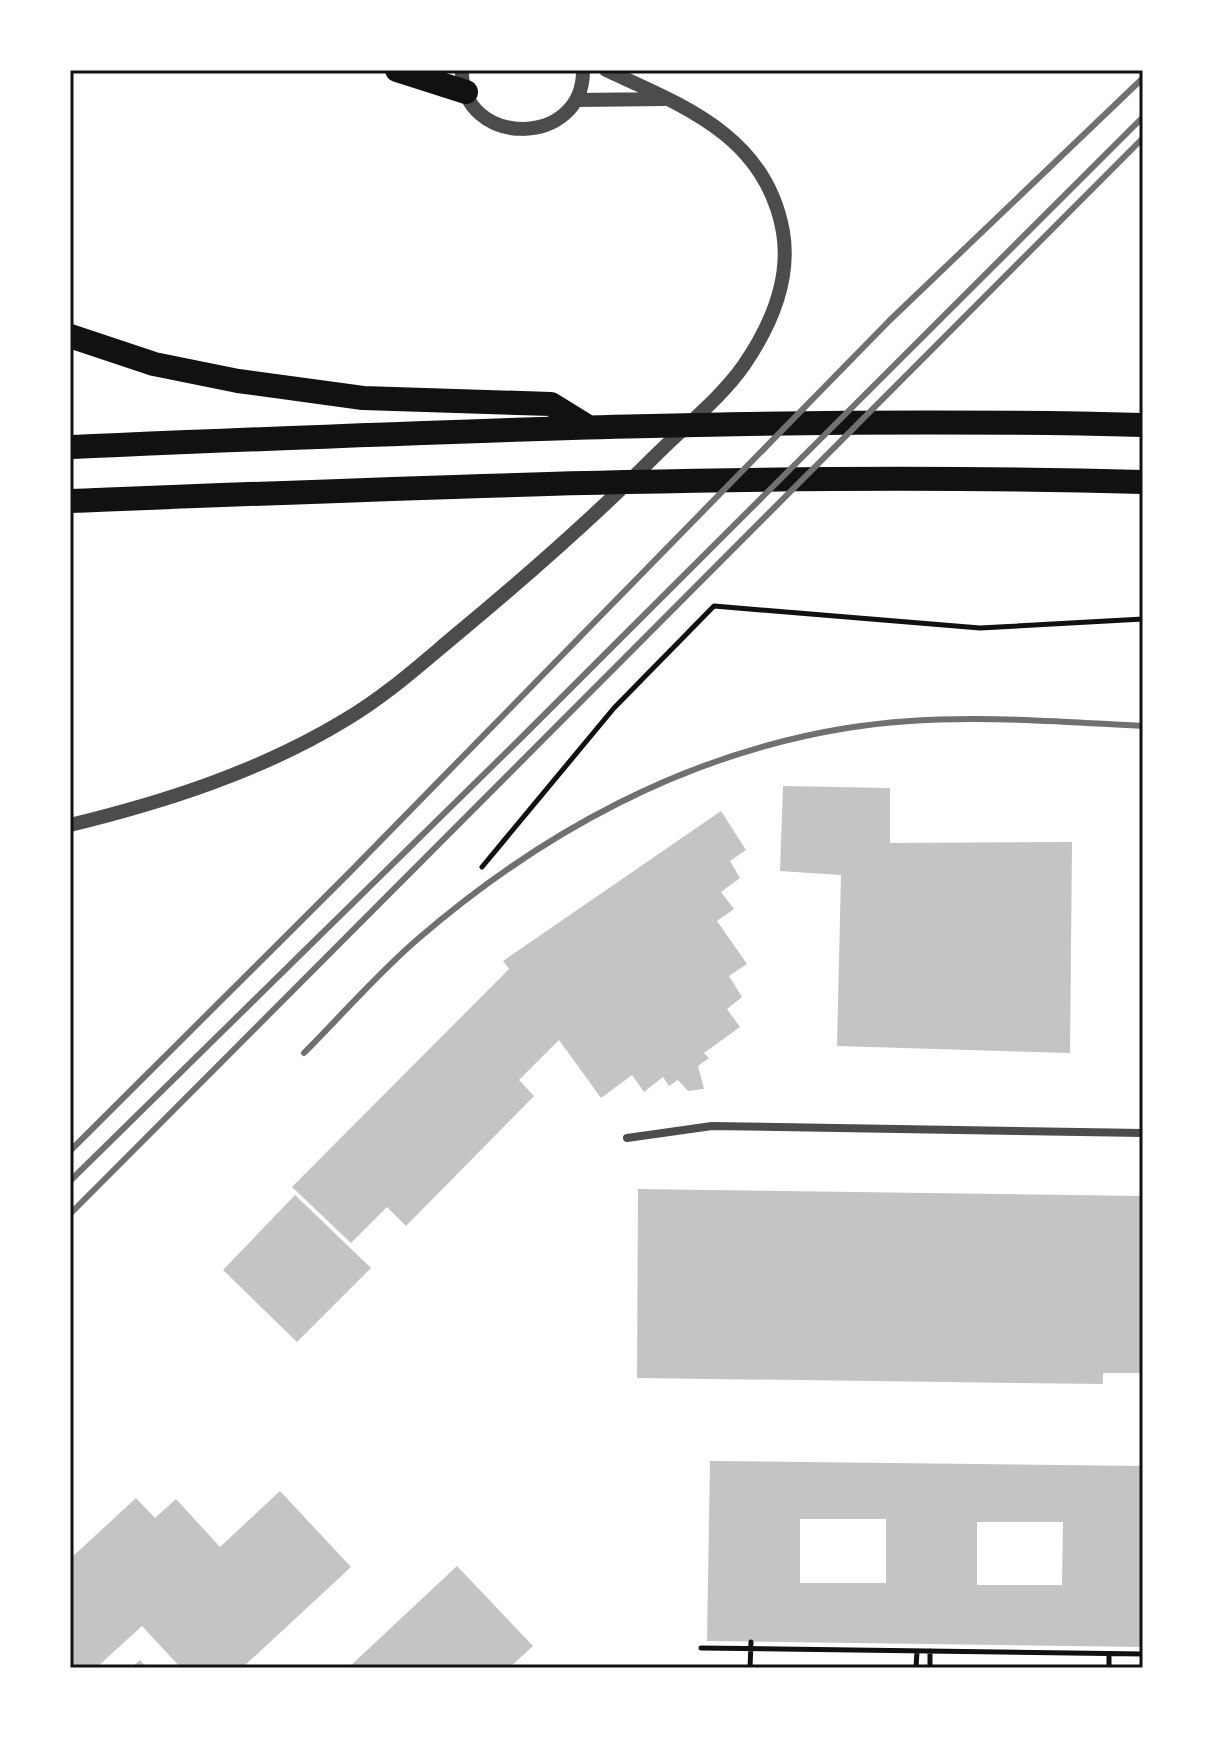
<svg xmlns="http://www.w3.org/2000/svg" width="1213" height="1738" font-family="'Open Sans',sans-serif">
<rect width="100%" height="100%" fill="#fff"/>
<!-- building -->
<path fill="#c4c4c4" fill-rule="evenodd" d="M783 786 890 788V843L1072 842 1070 1053 837 1046 841 875 780 871Z
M721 811 746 850 730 861 740 878 721 892 734 909 717 921 747 964 729 976 742 997 727 1009 740 1027 704 1053 709 1058 698 1066 704 1089 688 1091 678 1080 669 1086 663 1077 644 1092 632 1075 601 1098 559 1040 519 1080 534 1096 406 1226 387 1207 351 1243 292 1187 509 969 503 961Z
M638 1189 1143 1196V1373H1103V1384L637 1378Z
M295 1195 371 1268 297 1342 223 1270Z
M710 1461 1143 1466V1647L707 1641ZM800 1519H886V1583H800ZM977 1522H1063L1062 1585H977Z
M280 1491 351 1567 242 1668H181L142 1626 96 1668H70V1559L136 1498 155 1518 176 1499 220 1547Z
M457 1566 533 1646 509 1668H348Z
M140 1660 147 1668H131Z"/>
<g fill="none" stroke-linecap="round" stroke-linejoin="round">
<!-- path -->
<path stroke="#111" stroke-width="5" d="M482 867 614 708 714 606 980 628 1143 619
M701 1648 1143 1654
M930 1651V1668
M1109 1654V1668
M750 1668 751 1642
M916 1668 917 1651"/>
<!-- minor -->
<path stroke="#4c4c4c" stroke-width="8" d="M627 1138 712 1126 1143 1133"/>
<!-- tertiary -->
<path stroke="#4c4c4c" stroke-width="14" d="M462 70C460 148 584 149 583 70
M576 100 664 99
M70 825C165 802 261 771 345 720 386 696 421 664 457 634 527 576 594 517 658 453 686 425 721 398 744 365 770 327 791 280 783 232 766 136 684 106 606 70"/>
<!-- motorway -->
<path stroke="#111" stroke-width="24" d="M397 70 466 92
M70 336 154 364 238 381 363 398 551 404 585 425
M70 447C428 432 785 416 1143 425
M70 501C427 487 786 472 1143 482"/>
<!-- rail -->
<path stroke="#707070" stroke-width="6" d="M304 1053C342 1015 378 973 419 938 542 832 686 754 847 728 945 712 1045 721 1143 726
M70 1151 349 873 890 320 1143 78
M70 1181 524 735 1143 117
M70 1214 1143 138"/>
</g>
<!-- border -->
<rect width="1213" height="1738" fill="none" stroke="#ffffff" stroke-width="144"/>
<rect x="72" y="72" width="1069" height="1594" fill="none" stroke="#111" stroke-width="3"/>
</svg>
